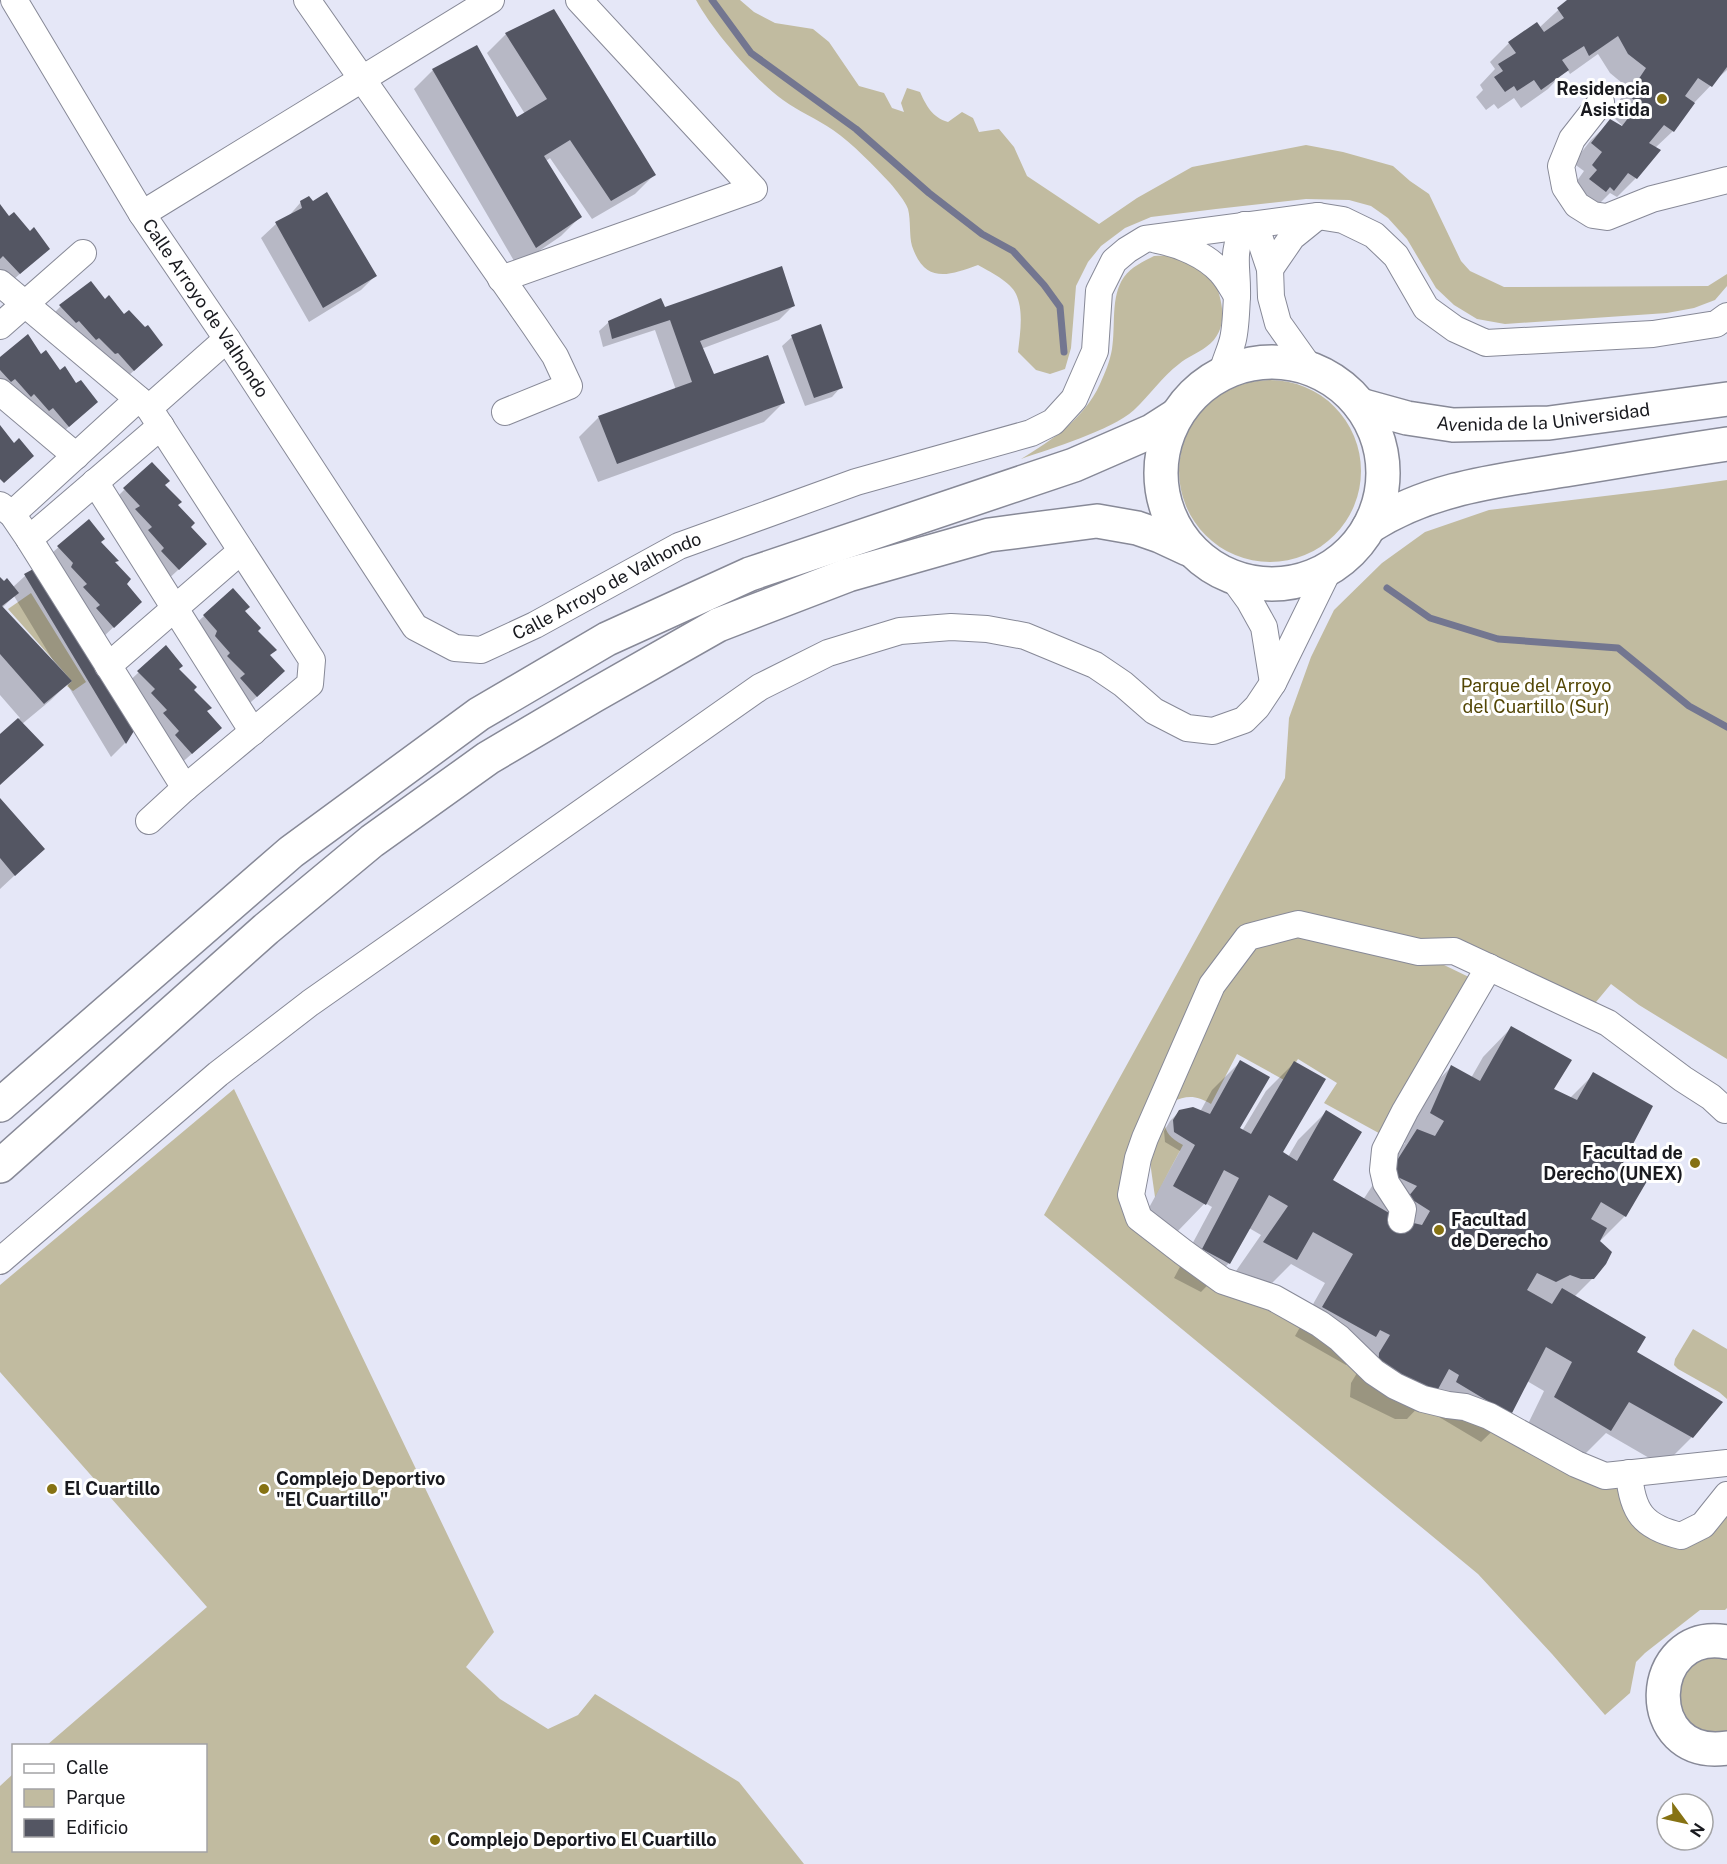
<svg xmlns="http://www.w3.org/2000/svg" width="1727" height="1864" font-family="'Public Sans',sans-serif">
<rect width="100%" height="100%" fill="#e5e7f7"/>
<!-- green -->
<path fill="#c1bba0" d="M696 0H740L754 12 775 23 813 29 829 42 859 86 884 93 892 108 904 112 901 103 907 88 920 92C927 107 932 117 948 122L962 112 973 118 979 132 999 129 1014 147 1027 176 1099 224 1137 198 1192 167 1306 145 1343 152 1393 166 1410 181 1429 194 1461 261 1470 271 1504 287 1708 286 1727 274V286L1715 300 1694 308 1667 313 1505 324 1477 319 1454 305 1436 288 1407 239 1388 218 1371 206 1349 200 1306 199 1216 209 1151 217 1125 228 1101 246 1088 262 1076 286 1071 348 1065 369 1050 374 1036 370 1018 352C1020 334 1024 311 1016 294 1011 282 989 271 978 265 948 276 925 284 912 246 909 235 911 221 908 209 905 201 896 190 890 183 873 165 854 145 833 130 817 119 798 111 783 100 754 79 713 31 696 0Z
M1154 256C1178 255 1185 257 1205 272 1210 276 1214 278 1216 285 1224 306 1228 332 1206 347 1198 353 1187 357 1179 364 1162 377 1150 395 1134 410 1110 431 1052 448 1021 459 1052 440 1084 419 1100 384 1105 373 1110 361 1112 349 1116 326 1110 297 1124 277 1131 267 1144 261 1154 256Z
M1179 471a91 91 0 1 1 182 0a91 91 0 1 1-182 0Z
M1727 480V1059L1639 1005 1611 984 1591 1008 1461 947 1298 919 1240 936 1134 1178 1149 1229 1427 1402 1616 1488 1654 1535 1727 1509V1608L1725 1610H1700L1645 1653 1636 1662 1630 1693 1605 1715 1552 1654 1478 1574 1044 1215 1285 778 1289 718 1311 657 1334 610 1382 563 1425 532 1489 510 1663 489Z
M31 593 86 682 73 691 67 686 72 681 8 609Z
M1295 935 1407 954 1444 965 1473 979 1386 1137 1324 1103 1337 1083 1298 1059 1284 1080 1237 1054 1211 1104C1196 1095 1187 1095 1172 1102 1161 1123 1162 1134 1183 1145L1155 1197 1151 1169 1150 1143 1216 997 1244 955 1266 940Z
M234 1089 494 1632 466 1667 500 1699 548 1729 578 1715 595 1694 739 1782 804 1864H0V1786L13 1774 14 1850H206V1746L47 1745 207 1607 0 1372V1285Z
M1693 1329 1727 1349V1399L1719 1392 1678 1369 1674 1365 1675 1359Z
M1727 1657V1734L1700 1732 1679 1713V1679L1699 1659Z"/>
<!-- shadow -->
<path fill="#0003" fill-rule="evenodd" d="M1569 0H1727V70L1718 78 1691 106 1673 131 1655 148 1636 178 1617 197 1610 193 1594 209 1574 185 1584 171 1573 163 1591 140 1611 121 1625 128 1610 114 1628 88 1610 73 1598 54 1570 74 1567 69 1548 89 1521 108 1514 98 1498 109 1494 104 1486 110 1476 97 1483 90 1480 85 1495 69 1490 62 1509 43 1540 27Z
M506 34 654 175 635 194 592 219 550 158 546 161 580 217 561 236 517 266 414 89 433 70 517 119 525 114 487 53Z
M301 202 375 276 361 290 309 322 261 238 276 224 287 218Z
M0 207 9 219 48 249 5 287 0 282Z
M91 283 105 301 124 316 147 359 119 384 46 321 60 307Z
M793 306 779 320 701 349 712 374 783 403 764 422 598 482 579 437 598 418 676 390 655 330 603 347 599 331 609 322 664 310Z
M792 337 841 387 832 397 805 406 782 346Z
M41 356 81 416 54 440 0 393V359Z
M124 490 176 505 189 527 191 558 164 583 110 504Z
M88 521 99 542 117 561 114 563 125 584V616L99 641 43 561Z
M36 569 135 726 125 743 111 757 67 684 51 700 22 724 0 784V736L20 718 0 695V579L13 587 25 576ZM14 596 54 662 2 608Z
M232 590 256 631 268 656 269 686 242 710 189 630Z
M166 647 178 670 192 691 205 742 177 767 124 686Z
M0 801 28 863 0 889Z
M1511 1028 1552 1090 1570 1098 1594 1074 1619 1165 1625 1216 1599 1242 1593 1278 1574 1297 1635 1352 1692 1437 1663 1466 1606 1433 1581 1458 1527 1426 1544 1391 1527 1381 1510 1414 1481 1442 1429 1411 1425 1400 1407 1419H1395L1350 1397 1351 1383 1363 1363 1352 1359 1346 1365 1295 1336 1325 1283 1291 1264 1267 1288 1236 1271 1261 1235 1249 1228 1229 1263 1201 1292 1174 1278 1212 1207 1205 1203 1176 1233 1145 1215 1180 1151 1165 1142 1164 1131 1170 1121 1180 1111 1200 1112 1212 1090 1240 1062 1238 1128 1242 1131 1266 1091 1294 1063 1281 1153 1288 1157 1298 1140 1326 1112 1331 1181 1363 1200 1389 1160 1405 1143 1402 1142 1423 1096 1451 1067 1471 1078 1483 1057Z"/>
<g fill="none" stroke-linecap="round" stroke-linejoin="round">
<!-- stream -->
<path stroke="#737690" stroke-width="7" d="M712 0 751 53 856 129 929 193 982 234 1013 251 1044 285 1060 307 1064 352
M1387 588 1430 618 1498 639 1618 648 1689 706 1727 727"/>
</g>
<!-- building -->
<path fill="#545663" d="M1567 0H1727V67L1712 87 1698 78 1685 96 1695 103 1674 132 1664 125 1649 143 1661 150 1637 179 1628 173 1614 191 1610 187 1606 192 1589 179 1597 170 1592 165 1602 152 1591 143 1610 119 1622 126 1639 104 1628 95 1646 68 1628 54 1618 36 1589 56 1584 46 1562 60 1569 70 1541 90 1534 80 1517 91 1514 86 1505 92 1494 77 1503 71 1498 64 1516 53 1508 42 1537 22 1544 32 1564 18 1557 8Z
M554 9 656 175 611 201 570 140 544 156 582 217 536 248 432 69 477 45 517 117 547 99 505 33Z
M327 192 377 276 323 308 275 222 302 208 300 201 309 196 313 201Z
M0 204 9 216 14 212 30 231 34 227 50 249 20 274 3 256 0 259Z
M782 266 795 306 700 341 714 374 768 355 785 403 617 464 598 416 692 382 670 320 612 339 608 321 661 298 665 307Z
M91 281 105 299 109 295 124 314 129 310 145 327 148 325 163 345 134 371 118 353 115 354 99 338 96 340 79 321 76 323 59 305Z
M821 324 843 388 814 398 791 335Z
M28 334 41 354 46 350 60 370 65 366 76 383 81 380 98 402 69 427 53 408 49 411 34 394 31 397 15 379 11 382 0 370V357Z
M0 425 14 443 19 438 34 456 4 483 0 479Z
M152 462 170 481 165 485 182 502 178 505 195 523 191 527 207 544 179 570 161 551 164 548 148 530 152 527 135 509 140 506 123 488Z
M89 519 105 539 101 542 119 561 115 562 131 579 127 584 142 602 114 628 96 608 100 605 83 587 87 584 71 567 73 563 57 546Z
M37 567 137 726 126 744 24 574Z
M0 577 4 581 7 578 19 593 2 606 72 681 44 704 0 654Z
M233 588 250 607 245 611 261 628 258 631 277 650 270 655 285 671 257 697 240 678 245 674 227 656 230 653 215 636 217 631 203 615Z
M166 645 183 666 179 669 197 687 194 690 212 708 207 711 222 728 192 754 175 735 179 731 163 713 167 710 151 693 155 689 137 671Z
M18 718 44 745 0 785V734Z
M0 798 45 849 15 876 0 858Z
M1511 1026 1572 1060 1554 1089 1577 1100 1593 1072 1653 1106 1622 1165 1650 1176 1626 1217 1601 1202 1591 1219 1607 1228 1600 1241 1612 1252 1606 1264 1594 1279H1581L1570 1275 1556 1282 1537 1273 1527 1290 1552 1304 1562 1288 1646 1337 1637 1352 1723 1402 1693 1438 1629 1402 1611 1431 1554 1397 1572 1362 1546 1347 1511 1415 1456 1382 1459 1375 1449 1369 1437 1391 1378 1368 1379 1353 1390 1335 1380 1330 1376 1337 1322 1307 1353 1254 1313 1232 1297 1260 1263 1242 1288 1206 1269 1195 1230 1264 1202 1249 1239 1178 1224 1170 1206 1205 1173 1186 1195 1145 1174 1132 1173 1120 1179 1110 1193 1107 1210 1114 1240 1060 1270 1077 1240 1128 1251 1134 1294 1061 1326 1079 1283 1152 1297 1161 1326 1110 1362 1132 1333 1180 1401 1220 1422 1225 1430 1211 1408 1197 1417 1186 1389 1173 1417 1129 1435 1136 1444 1121 1430 1113 1451 1065 1480 1081Z"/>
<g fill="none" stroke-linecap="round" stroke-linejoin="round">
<!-- minor casing -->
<g stroke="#878997" stroke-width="28">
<g id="minor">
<path id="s1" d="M14 0 142 214 227 339 415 627 455 648 481 650 535 625 679 546 856 482 1031 433 1053 422 1074 399 1095 351 1099 291 1114 261 1127 250 1145 239 1318 216 1343 220 1374 235 1396 256 1426 308 1455 329 1486 343 1653 334 1716 324 1727 316"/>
<path d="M307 0 534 325 555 356 569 386 505 412"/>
<path d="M1601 102 1572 139 1561 166 1565 187 1577 205 1593 215 1607 217 1652 199 1727 180"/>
<path d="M142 214 491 0"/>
<path d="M1245 225 1259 236 1270 269 1271 297 1278 323 1310 368"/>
<path d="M1157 240C1179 244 1206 255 1221 272 1227 278 1232 288 1237 296"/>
<path d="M1270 269 1292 237 1318 216"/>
<path d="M501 279 754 189 579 0"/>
<path d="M0 283 149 408 312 660 310 684 185 788 149 821"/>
<path d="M0 326 83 253"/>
<path d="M1222 374C1224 363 1229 354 1232 343 1236 331 1236 310 1237 297 1238 266 1230 255 1245 225"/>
<path d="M0 392 76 456"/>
<path d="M149 408 227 339"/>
<path d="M95 482 253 732"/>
<path d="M0 505 12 514 29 539 185 788"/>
<path d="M12 514 138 399"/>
<path d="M29 539 161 426"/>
<path d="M1233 578 1249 600 1264 627 1273 683"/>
<path d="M108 666 241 551"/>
<path d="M1725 1110 1711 1097 1683 1079 1608 1023 1454 951 1419 952 1298 924 1248 937 1212 985 1145 1138 1138 1158 1131 1195 1139 1218 1183 1252 1223 1281 1274 1298 1320 1324 1339 1338 1374 1372 1395 1386 1423 1399 1448 1405 1465 1407 1489 1416 1576 1464 1605 1476 1727 1463"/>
<path d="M1401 1220 1403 1209 1386 1183 1383 1170 1385 1150 1405 1111 1489 967"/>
<path d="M0 1261 218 1074 310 1003 760 687 828 653 900 631 951 627 987 629 1025 636 1095 665 1123 684 1154 711 1187 728 1213 731 1244 720 1257 707 1273 683 1329 569"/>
<path d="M1629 1473C1632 1512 1643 1527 1681 1536L1703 1525 1727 1495"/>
</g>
</g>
<!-- major casing -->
<g stroke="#878997" stroke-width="36">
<path id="major" d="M1727 1642C1645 1627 1639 1761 1727 1748"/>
</g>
<!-- highway casing -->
<g stroke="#878997" stroke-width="36">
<g id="highway">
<circle cx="1272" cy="473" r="111"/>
<path id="s2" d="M1360 405 1407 418 1453 425 1549 423 1727 399"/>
<path d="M1369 527C1429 488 1496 481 1565 470 1619 461 1673 452 1727 444"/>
<path d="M0 1105 291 852 479 714 607 639 750 574 1074 465 1152 431 1177 415"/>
<path d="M0 1166 266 929 372 841 488 758 593 696 718 625 848 575 989 535 1097 521 1137 528 1160 536 1188 549"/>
</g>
</g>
<!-- minor -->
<use href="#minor" stroke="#fff" stroke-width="26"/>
<!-- major -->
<use href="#major" stroke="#fff" stroke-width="33"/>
<!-- highway -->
<use href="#highway" stroke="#fff" stroke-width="33"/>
</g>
<!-- markers -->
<g fill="#867213" stroke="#fff" stroke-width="2">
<circle cx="1662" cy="99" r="6"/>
<circle cx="1695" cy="1163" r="6"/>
<circle cx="1439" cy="1230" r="6"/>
<circle cx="52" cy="1489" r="6"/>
<circle cx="264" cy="1489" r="6"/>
<circle cx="435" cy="1840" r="6"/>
</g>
<g text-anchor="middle" stroke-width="6" stroke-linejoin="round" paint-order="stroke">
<!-- poi labels -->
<g font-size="18" font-weight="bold" fill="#191a1f" stroke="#fff" text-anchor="start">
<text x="1650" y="95" text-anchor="end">Residencia<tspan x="1650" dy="21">Asistida</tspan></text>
<text x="1683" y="1159" text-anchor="end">Facultad de<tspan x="1683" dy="21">Derecho (UNEX)</tspan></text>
<text x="1451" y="1226">Facultad<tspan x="1451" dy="21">de Derecho</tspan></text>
<text x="276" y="1485">Complejo Deportivo<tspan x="276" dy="21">"El Cuartillo"</tspan></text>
<text x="64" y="1495">El Cuartillo</text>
<text x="447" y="1846">Complejo Deportivo El Cuartillo</text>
</g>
<!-- street labels -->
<g font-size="18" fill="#191a1f" stroke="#fff">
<text dy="6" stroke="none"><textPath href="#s1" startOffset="363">Calle Arroyo de Valhondo</textPath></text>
<text dy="6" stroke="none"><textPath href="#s2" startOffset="186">Avenida de la Universidad</textPath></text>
<text dy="6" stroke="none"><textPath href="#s1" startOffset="957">Calle Arroyo de Valhondo</textPath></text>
</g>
<!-- park labels -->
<g font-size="18" fill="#544706" stroke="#fff">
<text x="1536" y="692">Parque del Arroyo<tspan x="1536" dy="21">del Cuartillo (Sur)</tspan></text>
</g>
</g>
<!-- legend -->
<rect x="12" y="1744" width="195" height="108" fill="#ffffff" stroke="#a3a3a5" stroke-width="1.5"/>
<rect x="24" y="1764" width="30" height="9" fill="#ffffff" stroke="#a3a3a5" stroke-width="1.5"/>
<text x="66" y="1774" font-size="18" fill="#191a1f">Calle</text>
<rect x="24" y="1789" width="30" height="18" fill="#c1bba0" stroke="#a3a3a5" stroke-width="1.5"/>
<text x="66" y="1804" font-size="18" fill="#191a1f">Parque</text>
<rect x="24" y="1819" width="30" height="18" fill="#545663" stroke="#a3a3a5" stroke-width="1.5"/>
<text x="66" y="1834" font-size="18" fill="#191a1f">Edificio</text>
<!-- north arrow -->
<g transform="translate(1685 1822) rotate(123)"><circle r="28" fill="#ffffff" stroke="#a3a3a5" stroke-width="1.5"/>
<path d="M0-4.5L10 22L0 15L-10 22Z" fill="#867213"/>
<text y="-9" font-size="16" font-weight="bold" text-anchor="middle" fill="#191a1f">N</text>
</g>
</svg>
